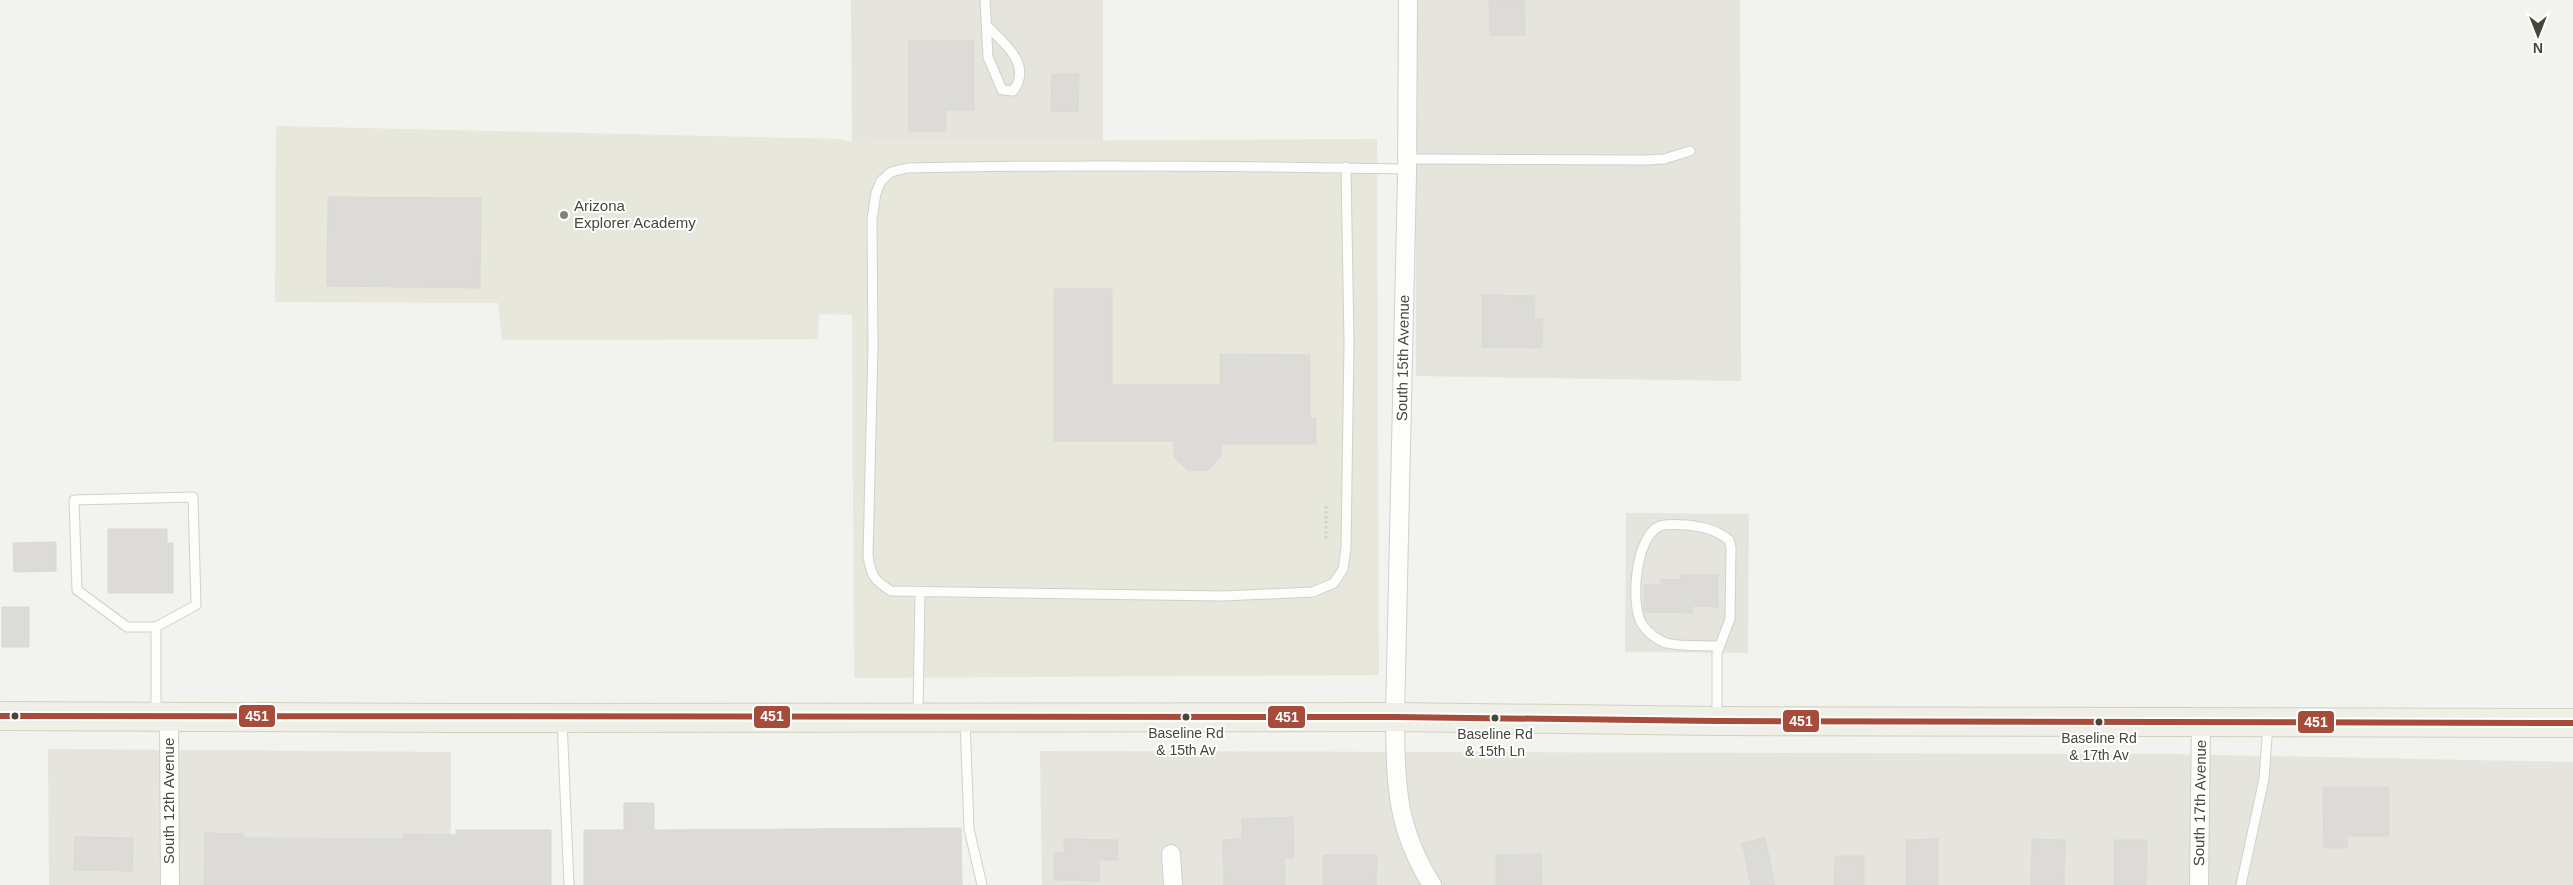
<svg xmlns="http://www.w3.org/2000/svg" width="2573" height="885" font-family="Helvetica,sans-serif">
<rect width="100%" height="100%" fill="#f2f2ee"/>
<!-- residential -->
<path fill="#e5e4dd" d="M851 0H1103V141L852 142Z
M1415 0H1740L1741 381 1416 376Z
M1626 513 1749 514 1748 653 1625 652Z
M48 749 451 752V885H49Z
M1040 751 2167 754 2573 762V885H1042Z"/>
<!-- education -->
<path fill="#e8e7db" d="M276 126 840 139 852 142 1377 139 1379 675 854 678 852 315 819 314 818 339 502 340 498 303 275 302Z"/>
<!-- building -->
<path fill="#dcdbd7" stroke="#dad9d4" d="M1489 0H1524L1525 35 1490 36Z
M909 41H974V110H946V131H909Z
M1052 74H1079L1078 112 1051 111Z
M328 197 481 198 480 288 327 286Z
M1054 289H1112V385H1220V354L1310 355V418H1316V444H1221V456L1208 470 1188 471 1174 457V441H1054Z
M1482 295 1535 296 1534 319H1543L1542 348 1482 347Z
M108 529H167V543H173V593H108Z
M56 542V571L14 572 13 543Z
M1680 575H1718V607L1692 606V613L1644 612V585H1661V579L1680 580Z
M2 607H29V647H2Z
M2323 787H2389V836H2347V848H2324Z
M624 803H654V830L961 828 962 885H584V830H624Z
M1293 817 1294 858H1284L1285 885H1224L1223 840 1242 839V819Z
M456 830H551V885H204L205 833 244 834V838L403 839V834L456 835Z
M75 837 133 838 132 871 74 870Z
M1765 838 1775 885H1751L1742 843Z
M1064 839 1118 840V860H1099V881L1054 880V853H1064Z
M1938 839V885H1906V840Z
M2032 839 2065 840 2064 885H2031Z
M2114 840H2147L2146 885H2114Z
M1541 854 1542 885H1496V855Z
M1323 855H1377L1376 885H1323Z
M1835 856H1864V885H1834Z"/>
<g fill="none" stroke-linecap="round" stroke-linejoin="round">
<!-- service casing -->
<g stroke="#d0d0cc" stroke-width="11">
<path id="service" d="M985 0 988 57 1002 90 1013 91C1033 65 1004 43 987 26
M1407 159 1646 160 1664 159 1690 151
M1346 167 1349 342 1346 548 1343 569 1334 583 1313 592 1223 596 891 591C874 580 871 576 868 556L873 346 872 219 876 193 881 181 891 172 907 168C1074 164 1241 166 1407 169
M193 497 196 605 156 627H127L77 590 74 500Z
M918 714 920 591
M156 715V627
M965 719 969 829 982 885
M1717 719V653L1730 619 1731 548 1729 540C1715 529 1703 527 1687 525 1679 525 1668 523 1660 526 1635 536 1630 605 1642 624 1647 632 1657 640 1666 643 1682 647 1702 645 1719 646
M562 721 569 885
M2241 885 2264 779 2268 724"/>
</g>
<!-- minor casing -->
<g stroke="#d0d0cc" stroke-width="20">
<path id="minor" d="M1408 0 1407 176 1395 717C1396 783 1395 826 1432 885
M169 716 170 885
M1171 854 1173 885
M2199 885 2201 721"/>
</g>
<!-- primary casing -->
<g stroke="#d2d0be" stroke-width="30">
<path id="primary" d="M0 716 452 718 1395 717 1717 721 2573 723"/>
</g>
<!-- path -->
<path stroke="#d2d2cc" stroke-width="3" stroke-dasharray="2.5 2.5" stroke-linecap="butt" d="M1326 506V540"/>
<!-- service -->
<use href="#service" stroke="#fdfdfc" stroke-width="9"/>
<!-- minor -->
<use href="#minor" stroke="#fdfdfc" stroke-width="18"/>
<!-- primary -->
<use href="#primary" stroke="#f0efe7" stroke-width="28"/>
<!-- bus-1 casing -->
<g stroke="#fff" stroke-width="10">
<path id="bus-1" d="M0 716 1395 717 1717 721 2573 723"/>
</g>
<!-- bus-1 -->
<use href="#bus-1" stroke="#a74b3a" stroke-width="6"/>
</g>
<!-- markers -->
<circle fill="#84827a" stroke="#fff" stroke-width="2" cx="564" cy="215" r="5"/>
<g fill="#48453b" stroke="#fff" stroke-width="2">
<circle cx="15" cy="716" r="4.5"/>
<circle cx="1186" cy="717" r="4.5"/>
<circle cx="1495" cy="718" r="4.5"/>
<circle cx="2099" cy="722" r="4.5"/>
</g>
<g text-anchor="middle" stroke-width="4" stroke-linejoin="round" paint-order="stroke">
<!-- bus labels -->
<g font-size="14" fill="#48453b" stroke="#fff">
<text x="1186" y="738">Baseline Rd<tspan x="1186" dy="17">&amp; 15th Av</tspan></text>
<text x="1495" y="739">Baseline Rd<tspan x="1495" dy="17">&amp; 15th Ln</tspan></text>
<text x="2099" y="743">Baseline Rd<tspan x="2099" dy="17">&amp; 17th Av</tspan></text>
</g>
<!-- poi labels -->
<g font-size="15" fill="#48453b" stroke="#fff" text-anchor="start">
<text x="574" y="211">Arizona<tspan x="574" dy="17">Explorer Academy</tspan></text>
</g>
<!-- street labels -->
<g font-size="15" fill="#48453b" stroke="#fff">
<text transform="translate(1403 358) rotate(-89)" y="5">South 15th Avenue</text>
<text transform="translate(169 801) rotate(-90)" y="5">South 12th Avenue</text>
<text transform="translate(2200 803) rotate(-89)" y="5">South 17th Avenue</text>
</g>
</g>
<g stroke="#fff" stroke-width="2">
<rect x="238" y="704" width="38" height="24" rx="5" fill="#a74b3a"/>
<rect x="753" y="705" width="38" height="24" rx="5" fill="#a74b3a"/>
<rect x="1267" y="705" width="39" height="24" rx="5" fill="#a74b3a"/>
<rect x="1782" y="709" width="38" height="24" rx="5" fill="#a74b3a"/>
<rect x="2297" y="710" width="38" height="24" rx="5" fill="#a74b3a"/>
</g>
<g font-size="14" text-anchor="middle" font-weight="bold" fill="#fff">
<text x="257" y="721">451</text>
<text x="772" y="721">451</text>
<text x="1287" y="722">451</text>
<text x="1801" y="726">451</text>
<text x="2316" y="727">451</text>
</g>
<!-- north arrow -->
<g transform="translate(2538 35) rotate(180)" stroke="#ffffff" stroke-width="4" paint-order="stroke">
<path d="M0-4L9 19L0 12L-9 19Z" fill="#48453b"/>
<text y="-8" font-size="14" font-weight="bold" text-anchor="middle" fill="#48453b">N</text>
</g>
</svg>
